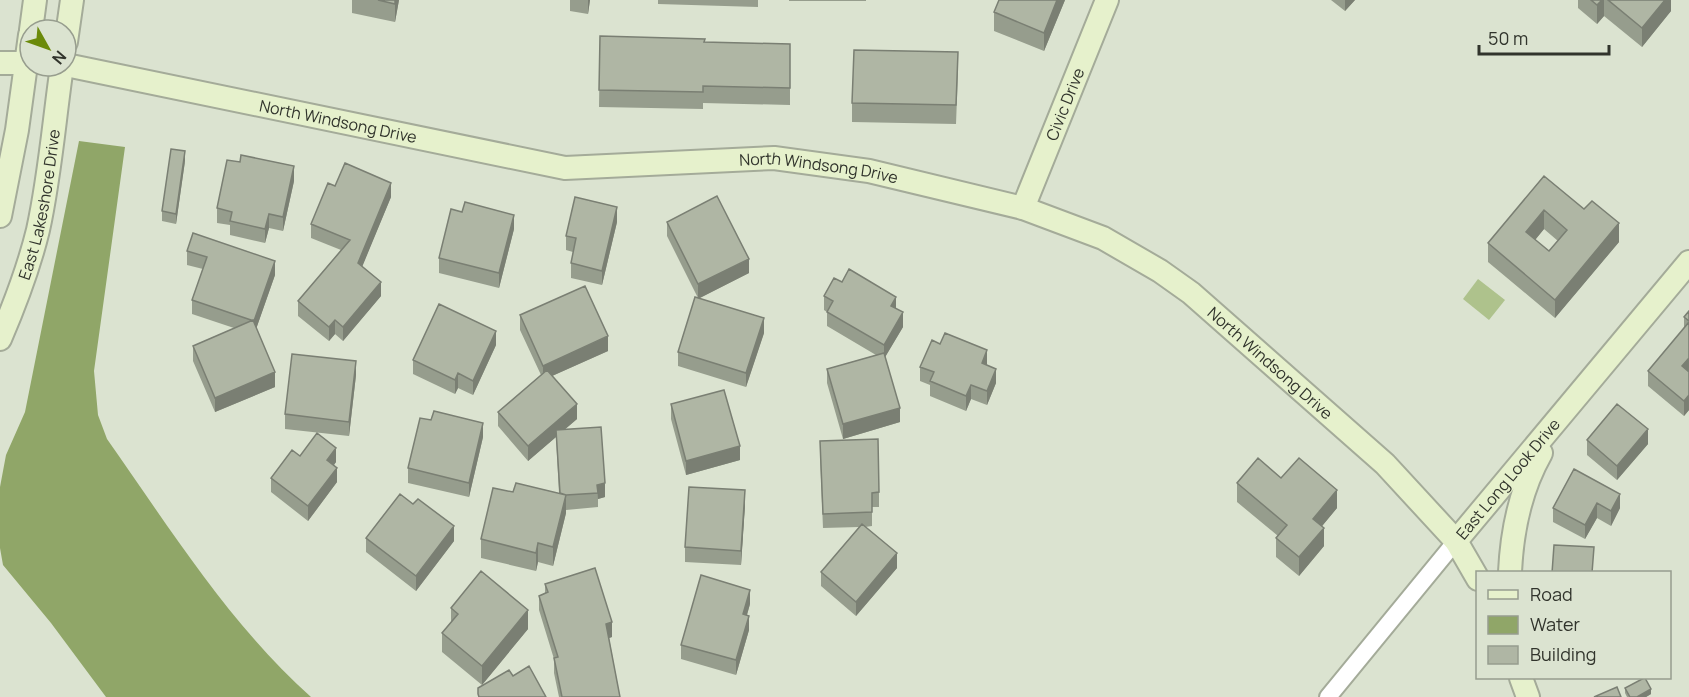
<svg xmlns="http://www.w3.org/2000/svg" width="1689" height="697" font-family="Manrope,sans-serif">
<rect width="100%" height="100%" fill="#dbe3d0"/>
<!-- green -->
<path fill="#aec28c" d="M1478 279 1505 300 1489 320 1463 299Z"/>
<!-- water -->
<path fill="#90a668" d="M79 141 125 147 94 371 98 415 107 439C169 527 230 625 311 697H106L51 623 3 565 0 548V487L6 455 25 412Z"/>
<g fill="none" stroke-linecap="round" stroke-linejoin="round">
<!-- street casing -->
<g stroke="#a4ab99" stroke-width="20">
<path id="street" d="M1328 697 1456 541"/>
</g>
<!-- secondary casing -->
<g stroke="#a4ab99" stroke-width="26">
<g id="secondary">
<path d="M31 30 35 0"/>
<path d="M66 42 72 0"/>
<path d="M0 63H30"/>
<path id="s1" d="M66 65 565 168 774 158 869 171 1023 208 1103 238 1160 271 1191 293 1385 464 1456 541 1478 579"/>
<path id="s2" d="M1023 208 1107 0"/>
<path d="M0 216 17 130 30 35"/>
<path id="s3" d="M0 339C15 304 29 267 38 230 50 176 54 121 62 66"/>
<path id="s4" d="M1456 541 1689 262"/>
<path d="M1510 572C1512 530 1520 490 1541 453"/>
<path d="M1521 678 1528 697"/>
</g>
</g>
<!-- street -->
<use href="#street" stroke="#fff" stroke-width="16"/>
<!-- secondary -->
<use href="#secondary" stroke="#e6f1cc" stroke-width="22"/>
</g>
<!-- wall -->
<path fill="#969d8d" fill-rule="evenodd" d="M352 0H399L395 22 352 13Z
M570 0H590L588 14 570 11Z
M658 0H758V7L658 4Z
M789 0H866V1H789Z
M1065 0 1044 51 994 31V12Z
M1331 0H1355L1345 11Z
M1578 0H1671V11L1642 47 1604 16 1597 24 1578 8Z
M600 36 704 42 790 44V105L703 103V109L599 107Z
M958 71 956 124 852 122V103Z
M185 161 176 224 162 221V211Z
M1544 176 1619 242 1555 318 1488 262V243ZM1544 229 1558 241 1549 251 1535 240Z
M294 181 283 231 269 228 265 243 230 235V225L217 223V208Z
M335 186 391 197 362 266 381 296 343 341 335 334 329 341 298 316V301L341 250 311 238V224Z
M617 222 602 285 571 278V263L573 252 566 250V236Z
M667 222 749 273 699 298 764 333 746 387 678 366V352L698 298 667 236Z
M514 229 499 288 439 273V258Z
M187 251 275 275 256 329 275 387 215 412 193 361V346L234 328 192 314V300L203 269 187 265Z
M842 282 896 309 903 327 885 357 900 422 843 439 827 383V369L876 355 827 326V312L824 310V296Z
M1689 311V410L1684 416 1648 386V371L1684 328V317Z
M520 315 608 351 552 376 577 419 564 430 605 497 598 499V507L566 510V513L553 566 538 562 536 571 481 558V539L513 492 559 493 556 437 528 461 498 426V412L541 375 520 330Z
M496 345 473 395 458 388 455 394 413 374V360Z
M987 365 996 383 987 405 971 399 966 411 930 396V385L920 381V367Z
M356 375 349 436 285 429V414Z
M671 404 740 460 686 475 671 419Z
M483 437 469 497 408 483V468Z
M1587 440 1648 444 1617 480 1587 455Z
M820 455 879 492V507H872V526L865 527 897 568 856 616 821 586V572L859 527 823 528Z
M300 456 336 462 334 465 337 482 308 521 271 492V478Z
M1574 469 1620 508 1611 526 1597 518 1585 539 1553 522V508Z
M1237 483 1337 508 1322 526 1324 546 1299 576 1276 557V538L1278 536 1237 502Z
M745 505 741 565 685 562V547Z
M366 538 454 541 416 591 366 552Z
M545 584 612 637 609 638 620 697H559L554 673V659L539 610V596L545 593Z
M750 604 747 615 749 630 736 675 681 659V645Z
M451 608 528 629 482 685 442 652V633L451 623Z
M1625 688 1651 694 1646 697H1627L1625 693Z"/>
<!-- shaded-wall -->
<path fill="#7a7f73" d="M395 0H399L395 22Z
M588 0H590L588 14Z
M1057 0H1065L1044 51V33Z
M1345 0H1355L1345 11Z
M1602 0H1604V16L1597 24V5Z
M1665 0H1671V11L1642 47V28Z
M185 151V161L176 224V214Z
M294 166V181L283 231V217Z
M391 183V197L358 277V263Z
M617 207V222L602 285V271Z
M1544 210V229L1526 251V232Z
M269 214V228L265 243V229Z
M514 215V229L499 288V273Z
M1619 223V242L1555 318V300Z
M749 259V273L698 299V284Z
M275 261V275L254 335V321Z
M381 282V296L343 341V327Z
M896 297V311L891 306Z
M903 312V327L884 359V345Z
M764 318V333L746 387V373Z
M335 320V334L329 341V327Z
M496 331V345L473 395V381Z
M608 336V351L543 380V366Z
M987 350V365L982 363Z
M1689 358V372L1682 366Z
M356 361V375L349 436V422Z
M996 369V383L987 405V391Z
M275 372V387L215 412V398Z
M458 373V388L455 394V380Z
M971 385V399L966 411V396Z
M1689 395V410L1684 416V401Z
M577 404V419L528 461V446Z
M900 408V422L843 439V424Z
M483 423V437L469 497V483Z
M1648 429V444L1617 480V466Z
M740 446V460L686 475V461Z
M336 448V462L327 474V460Z
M337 468V482L308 521V506Z
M605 483V497L598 499 597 485Z
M745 490V505L741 565V551Z
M1337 490V508L1313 537V519Z
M1620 494V508L1611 526V511Z
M566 495V513L553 566V547Z
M1597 503V518L1585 539V525Z
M454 526V541L416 591V576Z
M1324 528V546L1299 576V557Z
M538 543V562L536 571V553Z
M897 553V568L856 616V602Z
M750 590V604L743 628V614Z
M528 610V629L482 685V666Z
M749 616V630L736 675V660Z
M612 622V637L606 639V624Z
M1651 689V694L1646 697H1637Z"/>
<!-- building -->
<path fill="#afb6a4" stroke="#7a7f73" stroke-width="1.5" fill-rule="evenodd" d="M378 0H395V4Z
M999 0H1057L1044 33 994 12Z
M1591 0H1602L1597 5Z
M1608 0H1665L1642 28Z
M600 36 705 39 704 42 790 44V88L703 86V92L599 90Z
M854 50 958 52 956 105 852 103Z
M171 149 185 151 176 214 162 211Z
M241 155 294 166 283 217 269 214 265 229 230 221 232 212 217 208 227 160 240 162Z
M345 163 391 183 358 263 381 282 343 327 335 320 329 327 298 301 350 240 311 224 328 183 335 186Z
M1544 176 1584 209 1592 201 1619 223 1555 300 1488 243ZM1544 210 1567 230 1549 251 1526 232Z
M717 196 749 259 698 284 667 222Z
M575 197 617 207 602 271 571 263 576 238 566 236Z
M465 202 514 215 499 273 439 258 451 209 462 212Z
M193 233 275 261 254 321 192 300 207 257 187 251Z
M849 269 896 297 891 306 903 312 884 345 827 312 833 301 824 296 834 278 842 282Z
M585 286 608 336 543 366 520 315Z
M695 297 764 318 746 373 678 352Z
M439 304 496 331 473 381 458 373 455 380 413 360Z
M1689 311V321L1684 317Z
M253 320 275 372 215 398 193 346Z
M1689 322V358L1682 366 1689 372V395L1684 401 1648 371Z
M945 333 987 350 982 363 996 369 987 391 971 385 966 396 930 381 934 372 920 367 932 340 940 344Z
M884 353 900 408 843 424 827 369Z
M292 354 356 361 349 422 285 414Z
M547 370 577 404 528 446 498 412Z
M724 390 740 446 686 461 671 404Z
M1617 404 1648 429 1617 466 1587 440Z
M434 411 483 423 469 483 408 468 420 418 431 420Z
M601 427 605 483 597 485 598 493 566 495 560 493 556 430Z
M317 433 336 448 327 460 337 468 308 506 271 478 292 450 300 456Z
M878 439 879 492 872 493V512L823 514 820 441Z
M1258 458 1281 478 1299 458 1337 490 1313 519 1324 528 1299 557 1276 538 1287 525 1237 483Z
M1574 469 1620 494 1611 511 1597 503 1585 525 1553 508Z
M516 483 566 495 553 547 538 543 536 553 481 539 493 488 513 492Z
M689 487 745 490 741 551 685 547Z
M400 494 413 504 418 499 454 526 416 576 366 538Z
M862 524 897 553 856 602 821 572Z
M1554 545 1594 547 1592 573H1552Z
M595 568 612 622 606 624 620 697H562L554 658 558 657 539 596 548 592 545 584Z
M481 571 528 610 482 666 442 633 458 614 451 608Z
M701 575 750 590 743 614 749 616 736 660 681 645Z
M529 666 546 697H479L478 694V688L509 670 513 676Z
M1644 678H1645L1651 689 1637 697H1630L1625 688Z
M1617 687 1621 697H1594Z"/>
<g text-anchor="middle" stroke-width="4.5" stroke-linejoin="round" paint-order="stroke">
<!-- street labels -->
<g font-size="16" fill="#31342c" stroke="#dbe3d0">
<text dy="6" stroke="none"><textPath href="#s2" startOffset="112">Civic Drive</textPath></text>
<text dy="6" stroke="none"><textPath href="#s1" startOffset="278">North Windsong Drive</textPath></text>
<text dy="6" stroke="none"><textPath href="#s1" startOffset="764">North Windsong Drive</textPath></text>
<text dy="6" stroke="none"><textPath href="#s3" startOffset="141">East Lakeshore Drive</textPath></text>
<text dy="6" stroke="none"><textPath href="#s1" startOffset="1268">North Windsong Drive</textPath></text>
<text dy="6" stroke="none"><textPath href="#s4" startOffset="81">East Long Look Drive</textPath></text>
</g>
</g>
<!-- legend -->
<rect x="1476" y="571" width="195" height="108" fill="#dbe3d0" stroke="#979d8e" stroke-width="1.5"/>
<rect x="1488" y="590" width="30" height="9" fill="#e6f1cc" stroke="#979d8e" stroke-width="1.5"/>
<text x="1530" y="601" font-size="18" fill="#31342c">Road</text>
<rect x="1488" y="616" width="30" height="18" fill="#90a668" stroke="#979d8e" stroke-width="1.5"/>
<text x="1530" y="631" font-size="18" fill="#31342c">Water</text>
<rect x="1488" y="646" width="30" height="18" fill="#afb6a4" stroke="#979d8e" stroke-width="1.5"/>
<text x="1530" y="661" font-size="18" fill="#31342c">Building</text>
<!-- north arrow -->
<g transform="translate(48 48) rotate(130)"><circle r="28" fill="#dbe3d0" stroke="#979d8e" stroke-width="1.5"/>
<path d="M0-4.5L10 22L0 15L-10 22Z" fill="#6b8a0a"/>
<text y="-9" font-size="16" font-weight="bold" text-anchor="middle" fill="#31342c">N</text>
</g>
<!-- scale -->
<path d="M1479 45v9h130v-9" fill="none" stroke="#31342c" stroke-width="3"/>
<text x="1488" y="45" font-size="18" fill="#31342c" stroke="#dbe3d0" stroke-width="4.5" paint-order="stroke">50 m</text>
</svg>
